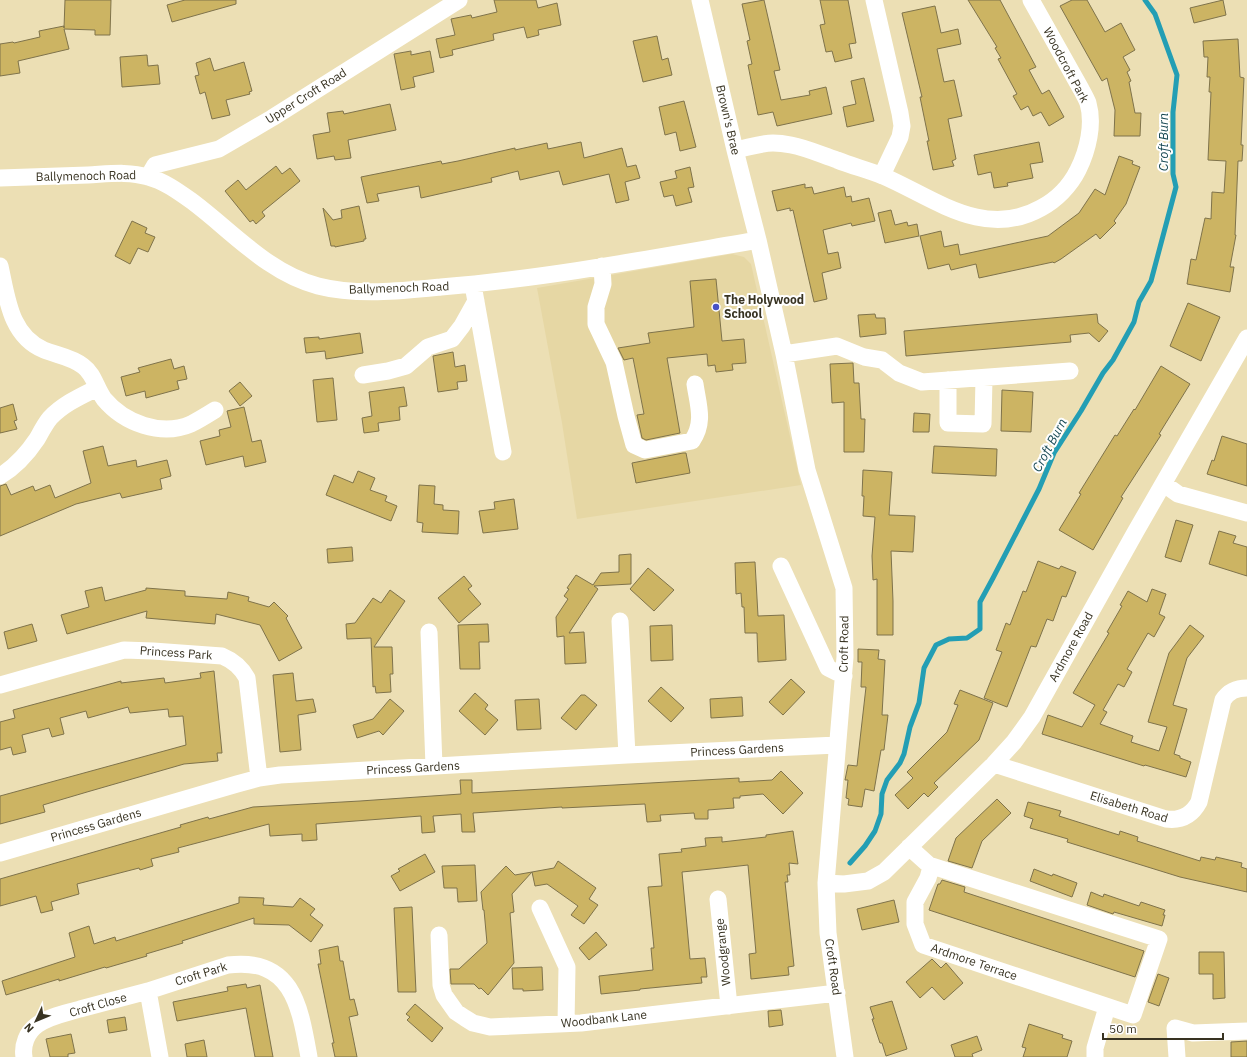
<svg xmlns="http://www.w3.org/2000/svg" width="1247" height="1057" font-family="'IBM Plex Sans',sans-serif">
<rect width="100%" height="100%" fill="#ecdfb4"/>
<!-- built -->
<path fill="#e6d7a4" d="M732 254 744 257 751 264 801 485 577 519 562 423 537 288Z"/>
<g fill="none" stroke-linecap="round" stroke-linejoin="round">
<!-- stream -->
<path stroke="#239eb4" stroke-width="5" d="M850 863 865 846 875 831 881 814 882 794 887 780 900 763 904 754 910 727 919 703 924 668 936 645 949 639 967 638 980 629V602L993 578 1039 489 1054 453 1081 411 1103 373 1113 360 1134 322 1139 302 1151 281 1176 187 1173 174V112L1177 75 1155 14 1145 0"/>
</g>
<!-- building -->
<path fill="#ccb463" stroke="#7f734b" d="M65 0H111L110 35H95V30L64 29 69 49 18 61 20 73 0 76V44L13 42 14 43 40 37 39 31 64 26V28Z
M185 0H236V4L172 22 167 5Z
M494 0H536L538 8 557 3 561 25 538 30 539 35 527 38 524 27 493 34 494 40 452 50 453 55 440 58 436 39 455 35 451 19 471 15 472 18 497 12Z
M764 0 780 70 774 71 781 100 810 95 809 91 826 87 832 114 777 126 773 112 758 115 748 65 752 64 747 41 750 40 742 4Z
M820 0H848L856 43 849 44 852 58 835 62 832 51 826 52 820 25 825 24Z
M968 0H1000L1036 67 1029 70 1042 94 1049 90 1064 117 1049 126 1041 112 1033 116 1028 106 1021 110 1013 96 1017 94 998 59 1001 58 995 48 997 47Z
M1072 0H1087L1105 32 1121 23 1135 50 1123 57 1130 70 1127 72 1131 81 1129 82 1135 113H1141L1140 136H1114L1115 110 1107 78 1102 81 1060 6Z
M1223 0 1226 15 1194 23 1190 8Z
M935 6 941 33 958 29 961 44 937 49 944 82 954 80 962 116 948 119 956 159 952 161 954 166 933 170 927 141H929L920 97H922L902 13Z
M657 36 662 60 668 58 672 75 643 82 633 41Z
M1238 39 1240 77 1244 78 1241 145H1243L1242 161H1238L1235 235H1236L1230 267H1234L1230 292 1187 284 1191 259 1196 260 1205 218 1211 219 1212 192 1224 193 1226 161 1208 160 1211 92H1209L1210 77H1207L1208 57H1204L1203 41Z
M411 51V55L430 51 434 72 413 77 415 87 401 90 394 54Z
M147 55 148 66 158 65 160 84 122 87 120 57Z
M210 58 214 71 244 62 252 91 249 92 250 94 226 100 230 115 212 119 205 92 200 94 195 76 199 75 196 63Z
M864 78 874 121 847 127 843 107 856 104 851 81Z
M684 101 696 147 680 151 676 132 665 135 659 107Z
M390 104 396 130 348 140 351 158 335 160 334 156 317 159 313 135 330 132 327 113 343 111 344 114Z
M581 142 584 158 622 148 627 167 636 165 640 178 625 182 629 200 616 203 609 174 563 185 559 171 520 180 518 171 491 178 492 182 421 198 419 186 377 194 379 201 367 203 361 177 441 161 442 164 458 161 515 148V150L547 143 548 149Z
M1039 142 1043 162 1030 164 1033 178 1007 183 1008 186 994 188 991 172 978 175 974 155Z
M1119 156 1133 161 1132 164 1140 167 1126 204 1114 221 1116 223 1100 239 1096 234 1061 259 1054 263 1053 262 979 278 976 264 951 270 949 264 928 269 920 236 941 231 944 247 958 244 960 255 1048 236 1079 213 1095 189 1105 195Z
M276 166 282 174 290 168 300 181 262 212 265 216 256 224 253 220 250 222 225 191 238 180 246 190Z
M690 167 694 187 688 188 692 202 676 206 673 195 664 197 660 182 677 178 675 171Z
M805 184V188L812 187 814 194 844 187 846 197 851 196 852 202 869 198 875 221 852 226 851 223 823 230 828 254 838 252 841 268 822 273 827 299 814 302 793 210 790 211V208L777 211 772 191Z
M359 206 366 239H364V241L335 247V246H331L323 208 333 220 342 218 341 210Z
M891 210 895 225 907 222 908 226 917 224 919 236 885 243 878 213Z
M132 221 147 228 145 233 155 237 148 252 138 248 130 264 115 256Z
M716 279 722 341 744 339 746 363 732 364 733 370 716 372 715 365 708 366 707 354 667 358 680 433 646 440 642 438 637 415 644 414 633 358 624 360 618 348 650 343 648 333 694 327 690 281Z
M1188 303 1220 317 1201 361 1170 346Z
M875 314 876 318H885L886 334 860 337 858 315Z
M1097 314 1098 323 1108 331 1099 342 1089 333 1070 335 1071 342 906 356 904 331Z
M360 333 363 353 326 359 325 351 306 353 304 338 319 337V339Z
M453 352 455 367 465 365 467 381 457 382 458 389 438 392 433 356Z
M171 359 174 369 184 366 187 379 177 381 179 389 146 398 145 391 126 396 121 377 140 372 138 368Z
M853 363 854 383H859L861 419H865L864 452H844V402L832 403 830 364Z
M1161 366 1190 384 1159 434 1161 435 1121 497 1123 498 1093 550 1059 530 1081 494 1079 493 1115 435 1117 436 1134 409 1135 410Z
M333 378 337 420 317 422 313 380Z
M240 382 252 396 240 406 229 391Z
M404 387 407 406 399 407 400 420 378 423 379 431 364 433 362 418 372 416 369 392Z
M1002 390 1033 392 1031 432 1001 431Z
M13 404 17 420 14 421 17 429 0 433V408Z
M244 407 252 442 261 440 266 462 245 467 243 456 206 465 200 441 220 436 219 430 231 427 227 411Z
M914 413 930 414 929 432H913Z
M1222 436 1247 444V486L1207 474 1212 460 1214 461Z
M103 446 108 466 136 460 137 467 167 460 171 476 160 479 162 489 122 498 120 493 76 504 0 536V486L6 484 11 495 33 486 35 491 50 485 55 498 91 483 83 451Z
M934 446 997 449 996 476 932 473Z
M683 453H686L690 473 636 483 632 463Z
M863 470 892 472 889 515 915 516 913 552 891 551 893 601V635H877V579L873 580 872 556 875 517 863 516 864 496H862Z
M358 471 375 478 370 490 387 496 385 501 397 506 391 521 326 495 334 475 353 483Z
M419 485 435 486 434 504 443 505V510L459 511 458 534 422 532 423 523 417 522Z
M514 499 518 529 483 533 479 511 495 509 494 502Z
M1176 520 1193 525 1181 562 1165 557Z
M1219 531 1236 536 1233 543 1247 547V576L1209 564Z
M352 547 353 561 328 563 327 549Z
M631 554V584L594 586 598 589 569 633 584 632 586 663 565 664 564 636 557 637 556 617 568 599 564 596 569 589 567 588 576 575 593 585 601 573 619 572V555Z
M1038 561 1059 569 1061 566 1076 572 1066 597 1062 596 1053 621 1047 619 1036 647 1031 646 1007 707 984 698 1002 652 996 650 1006 623 1010 625 1023 591 1026 592Z
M755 562 758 616 784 615 786 660 758 662 757 633H745L744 607H742L741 593 736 594 735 563Z
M648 568 674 590 654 611 630 589Z
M464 576 472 586 468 589 481 604 459 623 438 598Z
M102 587 105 601 146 590V588L185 591V596L227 599 228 592 249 597 248 601 269 607 274 602 288 616 286 618 302 648 279 661 260 625 216 614 215 624 146 618 147 611 67 634 61 615 89 607 85 591Z
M1152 589 1166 594 1159 614 1165 617 1154 637 1148 633 1127 669 1132 672 1124 687 1118 684 1103 710 1107 712 1100 724 1133 736 1131 742 1159 751 1167 727 1148 722 1169 653 1190 625 1204 636 1187 658 1173 705 1187 709 1174 754 1180 756V758L1191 762 1186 777 1145 765 1144 766 1042 734 1048 715 1082 727 1095 705 1073 693 1109 633 1107 632 1122 606 1120 605 1128 591 1147 602Z
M390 590 405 601 374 647H392L393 674H390L391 692 376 693 375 686 373 687 371 638 347 639 346 624 355 623 373 598 381 603Z
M32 624 37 641 8 649 4 632Z
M488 624 489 642H479L480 669H460L458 625Z
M672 625 673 660 651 661 650 626Z
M858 649 879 650 878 659 885 660 882 715H888L884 750H881L874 791 865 789 862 807 848 805 849 799 846 798 848 780H845L848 765 857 766 866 687H861L862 662H858Z
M214 671 222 753H217L218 761 184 764 87 792 43 805 45 812 0 824V796L186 745 183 716 169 717 168 709 130 713 128 707 88 718 86 711 60 718 64 734 52 737 49 728 22 735 26 752 13 755 11 747 0 750V722L15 718 13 710 121 681V683L164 678 165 683 201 678 200 673Z
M293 673 296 701 313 699 316 712 298 715 301 750 280 752 273 675Z
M791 679 805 692 783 715 769 702Z
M661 687 684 708 671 722 648 701Z
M960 690 993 703 979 740 934 783 938 787 928 797 924 793 908 809 895 795 913 778 907 772 947 732 958 705 954 704Z
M475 693 488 705 485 709 498 720 485 735 459 711Z
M581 695H585L597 705 576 730 561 718Z
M742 697 743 716 711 718 710 699Z
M390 699 404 711 383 735 379 731 357 738 353 725 373 719Z
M539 699 541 729 517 730 515 700Z
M781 771 803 793 783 814 763 794 740 796V798H733L734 808 708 810V819H695L694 813 660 815 661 821 647 822 645 804 562 808V807L473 813 475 832H462L461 814 433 816 435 832 422 833 421 816 316 824 317 840 302 841V834L270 836 269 824 178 848 179 852 151 859 153 866 140 870 139 868 77 884 79 894 51 902 53 910 41 913 36 896 0 906V879L181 827 180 825 208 817 209 819 253 807 360 801 461 794 460 780H472V793L739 778V782L772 780Z
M997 799 1011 813 982 841 972 868 948 861 956 838Z
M1028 802 1061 811 1059 816 1119 835 1120 831 1138 837 1137 841 1200 861 1201 857 1215 860 1216 857 1242 863 1241 867 1247 869V892L1180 877 1067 842 1068 839 1030 828 1033 819 1024 816Z
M793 831 798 864 789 863 790 875H787L788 882H785L794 966 788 967 789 975 751 979 749 954 756 953 748 865 721 868 682 872 690 959 705 958 707 977H701L702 983 640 989V990L601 994 599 976 653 970 651 948H654L648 887 662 886 659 854 682 852 681 849 706 846 705 838 722 837V842L766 837V835Z
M425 854 435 872 400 891 391 876 400 871 398 869Z
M558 861 596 888 589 899 598 905 584 924 571 915 578 906 547 884 535 886 532 872 554 868Z
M475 865 477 901 458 902 457 888H444L442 866Z
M506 866 515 875 532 872 512 894 514 912 510 913 514 963 488 995 481 988 479 989 474 984H451L450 969H459L487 943 484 910H483L481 892Z
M1034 869 1052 876 1053 874 1077 883 1072 897 1030 881Z
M942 880 965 887 964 892 1144 951 1135 977 929 910 938 884H940Z
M1091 892 1103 897 1104 894 1139 906 1141 902 1165 910 1163 915H1165L1162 926 1114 912 1113 914 1087 905Z
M239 897 264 898 263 905 293 907 300 898 315 909 310 915 323 925 311 942 289 925 254 924V918L182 941 183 943 146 954 147 956 106 968 105 967 59 981V979L6 995 2 981 75 957 69 933 89 926 94 944 115 937 116 941 239 903Z
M894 900 899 922 862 930 857 909Z
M412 907 416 992H398L394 908Z
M596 932 607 945 589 960 579 948Z
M338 946 340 961H343L350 1000 354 999 358 1015 349 1017 357 1057H335L332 1043H334L318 964H321L319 950Z
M1199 952H1224L1225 998 1213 999V974H1199Z
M932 959 941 968 946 963 963 983 944 1000 932 987 920 998 906 982Z
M542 967 543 990 523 991V989H513L512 968Z
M1158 974 1169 978 1159 1006 1148 1002Z
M246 984 247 988 260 985 273 1057H255L246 1008 177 1021 173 1002 228 991 227 987Z
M892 1001 907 1049 886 1056 882 1043H880L872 1019H874L870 1007Z
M415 1004 443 1028 432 1042 407 1020 410 1017 406 1014Z
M781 1010 783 1025 769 1027 768 1011Z
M125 1017 127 1030 109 1033 107 1020Z
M1029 1024 1063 1035 1062 1038 1072 1041 1067 1057H1023L1026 1048 1022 1047Z
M71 1034 75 1053 68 1054V1057H50L46 1039Z
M977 1036 982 1050 972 1054 973 1057H955L951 1045Z
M204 1040 207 1057H187L185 1044Z
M1247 1041V1057H1231V1042Z"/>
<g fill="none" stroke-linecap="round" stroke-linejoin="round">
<!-- minor -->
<path stroke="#fff" stroke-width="17" d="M700 0 735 150 758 240 784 354 807 470 844 588 845 657 826 883 828 933 845 1057
M874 0 900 113 902 126 900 137 882 175
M735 150C747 148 761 143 773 143 779 143 786 144 791 145 807 148 822 155 837 160 852 166 868 170 883 176 934 198 984 240 1041 208 1056 200 1070 186 1078 170 1088 150 1094 124 1088 103 1086 98 1083 93 1081 89L1031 0
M148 177 155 165 219 149 272 118 459 0
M0 178C29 177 59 176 88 175 108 174 129 171 148 177 164 181 179 192 193 202 233 232 268 273 318 286 357 296 402 291 441 287 548 278 653 258 758 240
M0 266C7 297 10 336 44 350 56 355 72 357 83 366 94 374 96 388 104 399 124 423 161 437 191 424 199 420 207 415 215 410
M602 266 603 284 596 307V324L614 362 626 416 634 445 645 450 692 441C705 422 698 405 695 384
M473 285 503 452
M784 354 837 346 864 357 882 360 899 373 922 382 1070 371
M363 375 388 371 406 366 428 347 452 339 462 326 476 301
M948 380V423L983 424 984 378
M0 476C15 467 27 454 37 439 41 432 45 424 50 418 63 404 81 396 97 388
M1164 484 1178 494 1247 513
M781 566 828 668 844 676
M620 621 627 755
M429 632 434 766
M0 685 124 650 153 651 222 656C234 661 241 667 247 678L259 778
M994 764 1166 819C1181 821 1192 815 1199 802L1223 700C1229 691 1236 688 1247 688
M909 847 929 865 931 867 928 878 915 902V924L923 945 1133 1015 1159 939 929 865
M0 853 237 784 259 778 280 775 627 755 837 745
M826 883 844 884 868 881 884 872 994 764 1014 742 1032 717 1136 531 1247 338
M718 899 729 1006
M540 908 567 967 566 1024
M439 935 441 985 444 995 456 1012 465 1018 473 1023 490 1027 581 1023 837 993
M24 1057C22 1045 27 1032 37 1025 49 1016 67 1013 80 1009 103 1003 126 997 148 991
M160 1057 148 991 228 965C293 957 300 1007 309 1057
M1095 1057V1048L1107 1007
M1177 1057 1175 1028 1193 1033 1247 1031"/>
</g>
<!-- markers -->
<circle fill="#4652c6" stroke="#fff" stroke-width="1.5" cx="716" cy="307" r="4"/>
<g text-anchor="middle" stroke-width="4" stroke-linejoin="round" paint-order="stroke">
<!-- street labels -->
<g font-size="12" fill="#383322" stroke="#fff">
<text transform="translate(1066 65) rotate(62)" y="4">Woodcroft Park</text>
<text transform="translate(306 96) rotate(-32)" y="4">Upper Croft Road</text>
<text transform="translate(728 120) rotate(77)" y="4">Brown's Brae</text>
<text transform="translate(86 176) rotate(-1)" y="4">Ballymenoch Road</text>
<text transform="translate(399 288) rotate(-2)" y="4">Ballymenoch Road</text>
<text transform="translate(844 644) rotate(-89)" y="4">Croft Road</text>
<text transform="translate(1071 647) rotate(-61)" y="4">Ardmore Road</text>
<text transform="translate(176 653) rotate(4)" y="4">Princess Park</text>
<text transform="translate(737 750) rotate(-3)" y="4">Princess Gardens</text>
<text transform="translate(413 768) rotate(-3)" y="4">Princess Gardens</text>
<text transform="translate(1129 807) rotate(17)" y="4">Elisabeth Road</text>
<text transform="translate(96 825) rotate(-16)" y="4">Princess Gardens</text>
<text transform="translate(723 952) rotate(-96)" y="4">Woodgrange</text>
<text transform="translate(974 962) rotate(19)" y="4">Ardmore Terrace</text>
<text transform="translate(833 967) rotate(82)" y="4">Croft Road</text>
<text transform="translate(201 974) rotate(-17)" y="4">Croft Park</text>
<text transform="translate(98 1005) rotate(-16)" y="4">Croft Close</text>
<text transform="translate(604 1019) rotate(-6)" y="4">Woodbank Lane</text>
</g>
<!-- poi labels -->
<g font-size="12" font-weight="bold" fill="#383322" stroke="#fff" text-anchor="start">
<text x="724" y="304">The Holywood<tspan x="724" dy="14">School</tspan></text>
</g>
<!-- water labels -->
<g font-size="13" font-style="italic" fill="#194a54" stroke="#fff">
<text transform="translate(1163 142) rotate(-90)" y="5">Croft Burn</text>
<text transform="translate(1049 445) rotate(-62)" y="5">Croft Burn</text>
</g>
</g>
<!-- north arrow -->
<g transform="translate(36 1021) rotate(226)" stroke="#ffffff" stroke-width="3" paint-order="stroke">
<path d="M0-3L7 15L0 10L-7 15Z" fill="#383322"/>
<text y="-6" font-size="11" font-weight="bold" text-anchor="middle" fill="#383322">N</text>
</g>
<!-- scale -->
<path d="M1103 1033v6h120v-6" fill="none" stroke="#383322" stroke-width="2"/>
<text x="1109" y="1033" font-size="12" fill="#383322" stroke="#ffffff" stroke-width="3" paint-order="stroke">50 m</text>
</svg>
